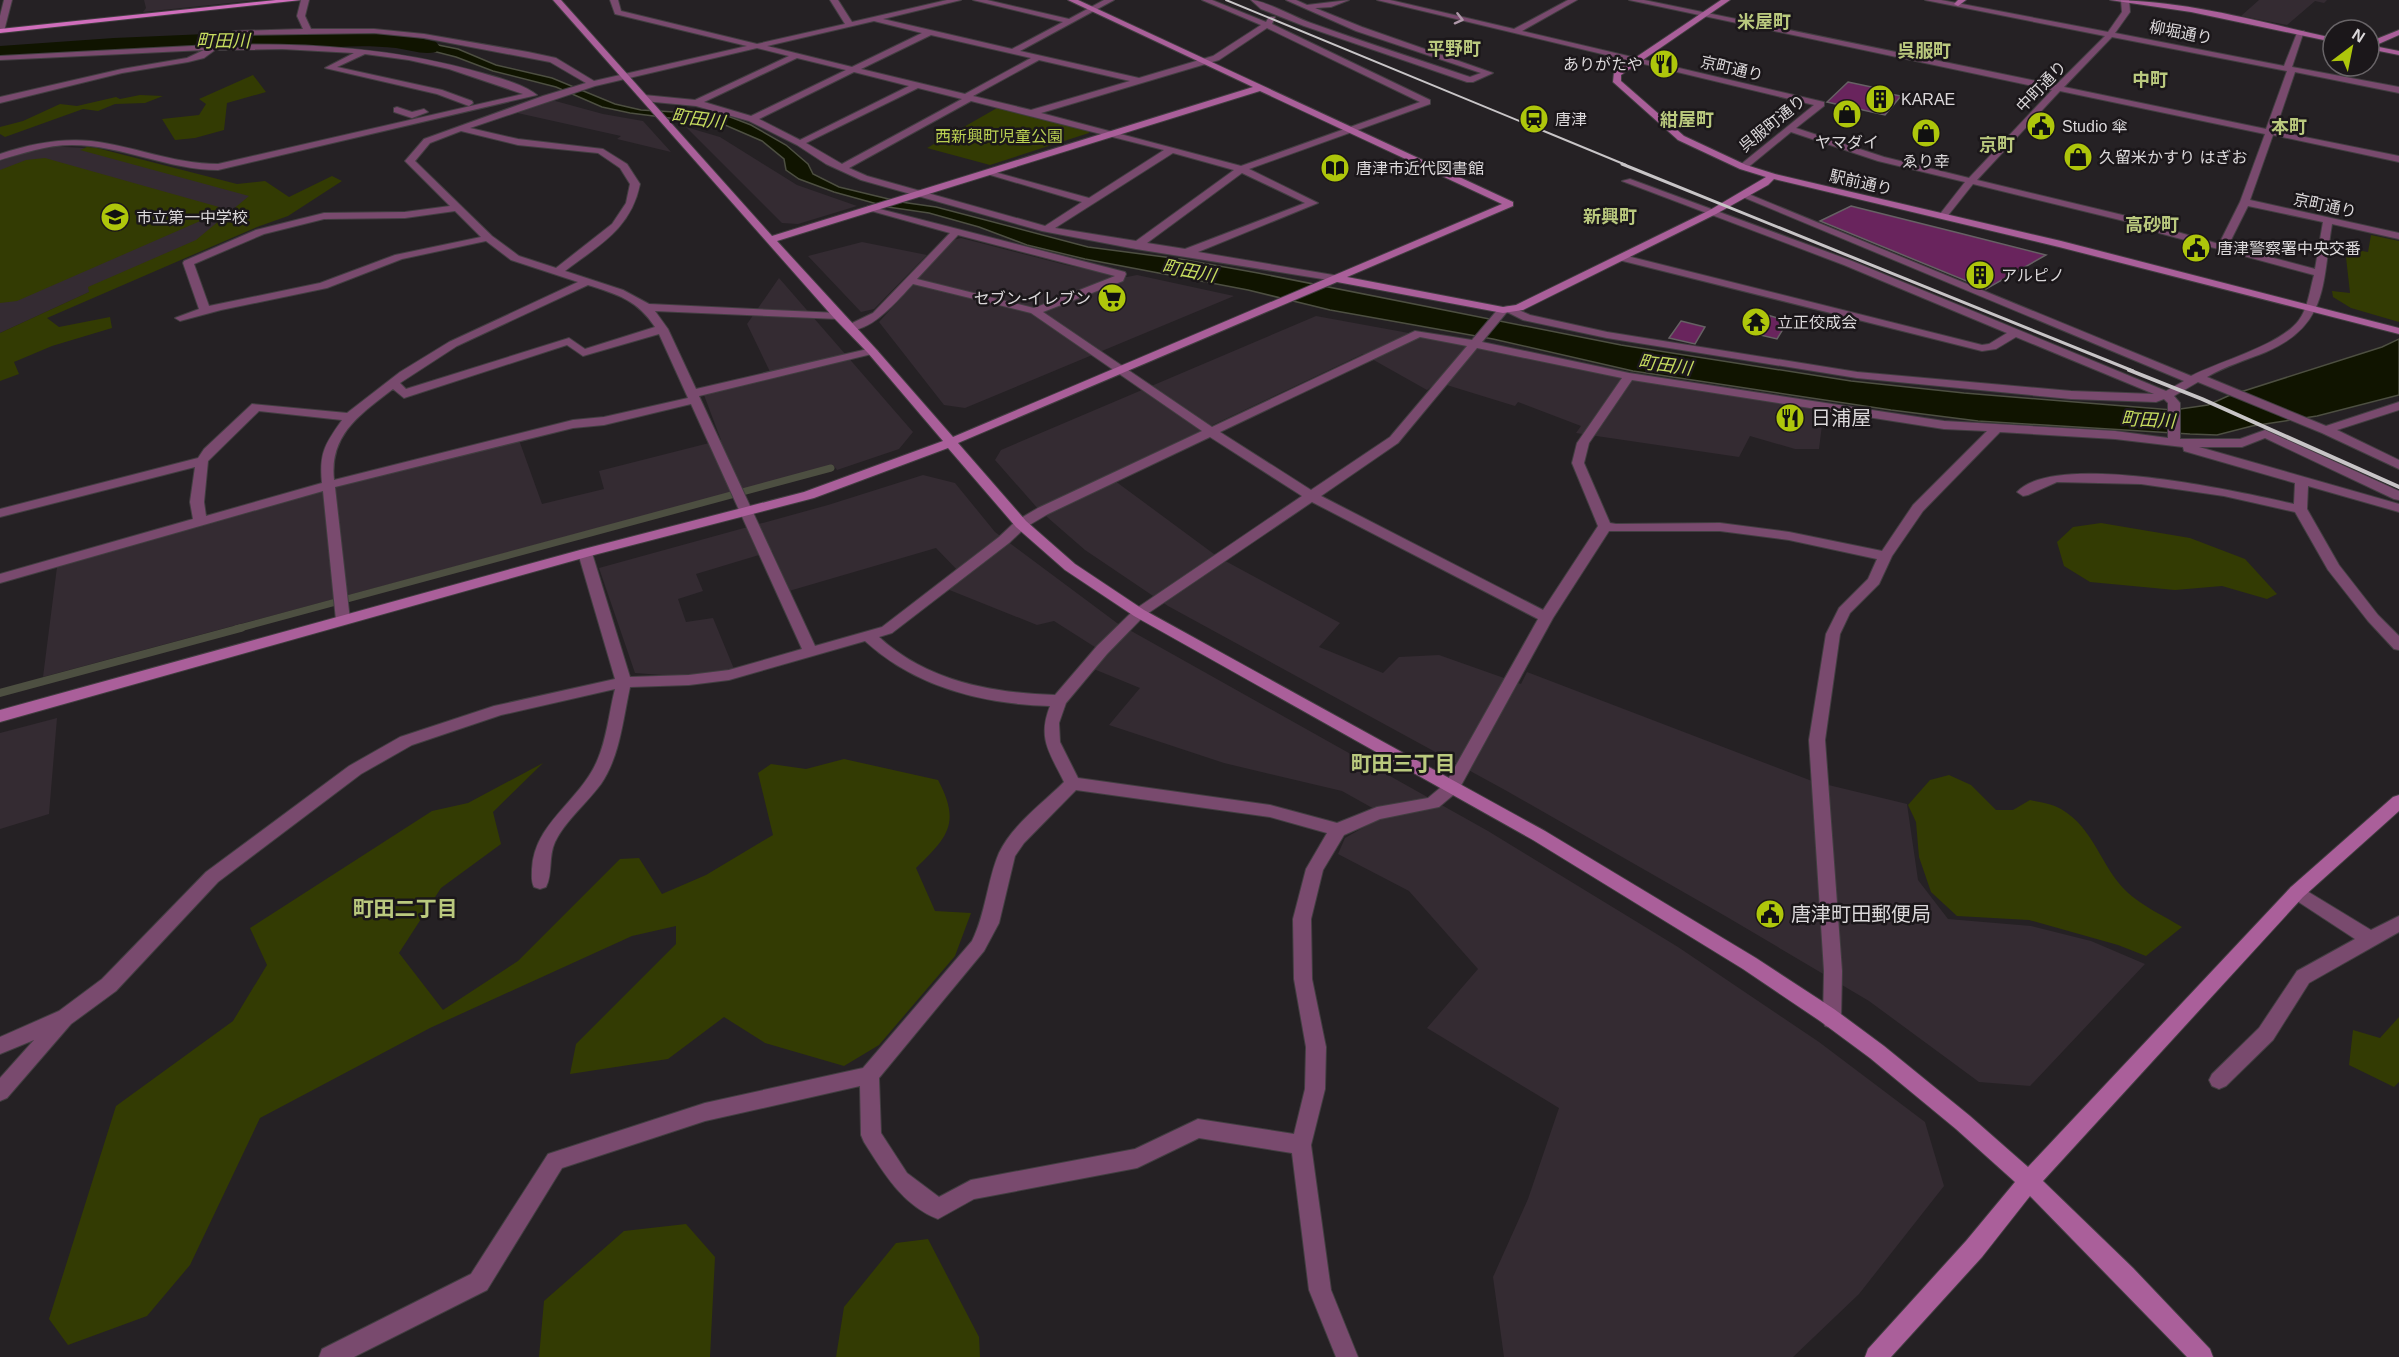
<svg xmlns="http://www.w3.org/2000/svg" width="2399" height="1357" font-family="Helvetica,'Noto Sans JP',sans-serif">
<rect width="100%" height="100%" fill="#252124"/>
<!-- built -->
<path fill="#342b32" d="M144 0H259L143 12 146 8Z
M2259 0H2327L2324 3 2315 1 2287 25 2241 16Z
M548 99 603 114 643 121 671 152 617 139 621 136 513 112Z
M686 127 720 137 797 185 857 206 798 224 782 223Z
M47 146 83 148 258 193 203 240 0 333V161Z
M961 238 1066 265 1127 277 1137 275 1234 296 965 408 944 405 879 322 953 240Z
M862 242 927 255 874 309 861 312 808 256Z
M779 278 913 432 899 449 837 470 833 465 43 677 57 567 312 492 519 440 542 504 604 489 599 471 721 440 704 395 773 378 747 324Z
M1316 316 1824 409 1819 449H1795L1750 436 1739 457 1576 433 1581 426 1518 402 1515 406 1437 382 1427 390 1363 354 1107 475 1218 557 1340 623 1319 647 1383 673 1399 657 1439 655 1521 684 1527 672 1812 781 1907 804 1918 880 1948 919 2031 926 2091 941 2145 964 2030 1086 1979 1082 1869 1001 1727 917 1505 790 1168 606 1085 550 1039 510 995 460 1001 450Z
M923 475 955 483 995 532 1117 623 1488 831 1678 947 1819 1042 1925 1122 1944 1186 1859 1294 1793 1357H1504L1493 1277 1528 1199 1559 1108 1427 1028 1478 969 1409 891 1338 854 1345 838 1385 815 1342 791 1224 763 1109 725 1140 688 1084 665 1098 649 1054 621 1037 625 947 589 962 575 936 548 789 591 772 551 696 574 703 591 678 599 686 622 713 618 734 669 688 677 635 673 599 568 828 505Z
M57 718 49 814 0 829V733Z"/>
<!-- green -->
<path fill="#333b03" d="M253 75 266 92 227 103 224 130 195 138 175 140 162 119 199 115 206 104 199 99Z
M140 95 163 96 145 103 115 104 98 111 83 109 5 137 0 134V127L23 121 60 104 77 106 116 97 120 99Z
M997 108 1089 131V133L990 165 927 148Z
M87 147 97 148 237 184 265 181 289 197 332 176 342 181 288 216 257 227 47 318 59 327 110 317 112 328 52 346 14 362 19 374 0 381V333L89 292 88 287 196 240 249 196 80 150Z
M45 158 219 207 214 215 17 301 0 303V170L26 160Z
M2371 235 2399 241V322L2351 308 2333 297 2332 291 2350 293 2345 248 2368 252Z
M2101 523 2190 538 2245 559 2277 594 2267 599 2222 586 2175 590 2090 582 2064 566 2057 542 2073 527Z
M844 759 938 780C961 823 948 837 916 868L935 911 971 913 955 956 879 1045 844 1066 765 1043 724 1017 668 1059 570 1074 576 1044 676 944V926L632 936 430 1028 260 1118 190 1265 147 1316 68 1345 49 1319 116 1106 233 1021 267 965 250 928 432 811 468 803 543 763 493 812 501 844 441 888 399 953 443 1010 518 961 620 859 639 858 662 894 706 875 773 835 758 773 771 764 806 769Z
M1949 775 1971 785 1996 810H2013L2030 800C2040 802 2053 804 2061 809 2095 829 2100 866 2127 892 2142 906 2164 916 2182 927L2146 956 2118 945 2029 920 1957 916 1931 892 1919 857 1916 822 1908 805 1930 780Z
M2399 1017V1082L2394 1087 2349 1065 2353 1030 2380 1038Z
M686 1224 715 1257 710 1357H539L544 1301 624 1231Z
M928 1239 979 1337 980 1357H836L844 1307 896 1243Z"/>
<!-- water -->
<path fill="#101400" stroke="#4d4f41" stroke-width="1.5" d="M364 38 413 40 458 49 496 65 552 78 615 104 641 110 725 115 751 125 786 145 808 164 813 174 839 187 901 202 936 207 1088 247 1180 259 1258 273 1621 345 1851 381 1964 393 2173 410 2208 405 2228 396 2382 347 2399 339V395L2317 416 2252 426 2217 435 2190 434 1978 421 1891 410 1633 371 1493 339 1330 310 1248 290 1085 259 1027 245 979 227 929 213 888 207 834 192 799 179 786 170 784 159 762 141 725 125 630 113 602 107 556 87 493 71 456 57 405 44Z"/>
<g fill="none" stroke-linecap="round" stroke-linejoin="round">
<!-- stream-far1 -->
<path stroke="#4d4f41" stroke-width="7" d="M236 629 831 468"/>
<!-- stream -->
<path stroke="#4d4f41" stroke-width="8" d="M0 693 241 628"/>
<!-- river -->
<path fill="#101400" fill-rule="evenodd" d="M229 33C297 33 369 25 436 42L440 47 436 52C423 55 410 50 396 48 376 46 357 46 337 47 224 48 112 51 0 60V46L114 38Z"/>
</g>
<!-- building -->
<path fill="#69245d" stroke="#666164" stroke-width="1.5" d="M1848 82 1881 89 1879 92 1901 96 1885 115 1827 102Z
M1851 206 1959 233 2046 255 1986 289 1820 221Z
M1764 314 1788 321 1777 339 1752 333Z
M1681 321 1705 327 1695 344 1669 338Z"/>
<g fill="none" stroke-linecap="round" stroke-linejoin="round">
<!-- street casing -->
<g stroke="#423e41" stroke-width="2">
<path id="street" d="M4 0H12L4 31 0 33V16Z
M301 0H309L305 16 311 29H374L424 34 528 52 556 58 594 81 747 46 615 14 610 0H618L621 11 757 44 845 24 830 0H838L852 22 947 0H961L883 19 1012 49 1063 22 973 0H987L1069 19 1104 0H1114L1020 51 1139 78 1213 56 1261 25 1202 0H1212L1266 22 1269 17H1275L1272 24 1430 100V104L1249 169 1318 203 1198 252 1339 276V280L1335 281 1136 249 1042 231 861 180 826 164 797 145 749 121 696 106 644 101 640 98 644 95 695 100 789 56 757 48 595 86 470 128 518 139 603 149 627 164 640 184C631 229 599 245 565 271L623 290 649 304 838 313 843 316 838 319 655 311 668 329 696 389 872 348 878 351 876 353 699 396 815 646 882 627 999 537 1016 521 1038 508 1202 431 1031 313 913 284C898 300 870 334 846 330V326L873 313 950 233 868 210V206L1125 272 1126 274 1123 281 1043 312 1212 427 1415 331 1472 340 1499 308 1510 306 1530 315 1607 332 1857 372 2071 391 2154 394 2016 337 1996 349 1982 351 1619 260V256L1623 255 1982 345 1989 344 2007 333 1844 265 1622 181 1630 179 1852 261 2166 391 2184 381 1738 195 1746 193 2191 376C2220 361 2281 345 2299 320 2308 308 2310 289 2314 275L2159 233 2157 229 1973 184 1946 218H1940V214L1965 182 1878 161 1791 132 1746 169H1740V165L1814 105 1377 0H1390L1514 29 1568 0H1577L1522 31 1824 102V106L1796 128 1884 157 1969 178 2052 90 1629 0H1644L2056 85 2105 36 1925 0H1941L2108 32 2122 12 2121 0H2129L2130 12 2115 33 2284 66 2297 33 2304 31 2292 67 2399 87V93L2295 72 2275 131 2399 156V162L2273 135 2250 200 2399 233V239L2332 224C2322 283 2329 325 2266 352 2246 360 2226 366 2207 377L2326 426 2399 402V410L2337 430 2399 460V469L2322 433 2198 382 2174 396 2180 403V439H2240L2265 430 2399 491V500L2394 499 2265 438 2242 447H2199L2399 504V512L2308 486 2307 509 2339 565 2378 615 2399 636V650L2394 649 2368 621 2328 570 2295 512 2224 496 2141 484 2057 482 2028 495 2023 496 2017 492C2056 450 2240 492 2294 504L2295 483 2184 451 2183 447 2115 439 2000 432 1923 511 1892 556 1879 584 1850 613 1840 634 1825 740 1842 971 1841 1020 1839 1026 1832 1028 1825 1026 1823 1020 1824 971 1809 740 1826 634 1839 608 1868 579 1877 559 1789 540 1720 531H1609L1553 618 1458 791 1439 807 1380 819 1344 835 1323 870 1311 919 1312 979 1326 1047 1325 1089 1311 1145 1331 1290 1358 1357H1336L1309 1290 1292 1153 1199 1138 1137 1168 974 1199 938 1219C902 1205 883 1172 864 1142L861 1135 860 1086 705 1121 562 1168 487 1290 354 1357H319L322 1349 471 1274 548 1154 705 1103 863 1068 972 941C986 913 987 881 999 853 1012 825 1043 803 1064 782 1050 753 1037 739 1050 706 983 704 915 687 865 641L729 680 689 685 630 687C623 719 620 756 601 784 587 803 565 821 555 842 548 857 553 873 546 887L540 889 534 887C531 881 532 876 532 869 534 823 580 801 597 761 607 739 609 712 615 689L501 715 412 745 361 774 218 882 116 991 71 1024 7 1098 0 1101V1078L34 1040 0 1054V1037L59 1011 102 979 206 872 349 766 400 737 494 706 615 679 578 553 580 550H590L592 553 630 677 689 675 729 670 802 649 691 404 604 425 573 428 335 487 350 620 343 625 336 620 323 491 0 583V574L193 519 190 502 195 467 0 517V509L198 458 204 449 252 404 347 413 400 372 449 342 578 282 511 260 486 241 402 259 327 288 221 310 180 321 175 318 199 309 183 263 184 261 256 230 324 213 405 212 450 206 405 161 424 139 543 96 586 83 550 62 424 38 374 33 235 35 221 45C310 43 396 48 482 73 499 78 523 84 537 95L218 170C168 170 122 145 72 145 46 145 24 153 0 160V154C30 144 59 138 91 141 134 146 174 164 218 164L523 94 449 69 409 60 365 54 337 67 442 90 472 101 473 103 469 106 437 94 325 68 354 53 282 49 215 50 204 58 188 62 122 73 0 103V97L122 69 187 58 204 50 0 60V56L211 45 233 31 303 29 297 16ZM874 21 922 33 852 67 767 46ZM1267 28 1420 102 1241 166 1041 113 1219 60ZM931 35 1031 58 965 94 861 69ZM2112 37 2287 71 2266 129 2064 87ZM797 58 846 70 751 116 704 102ZM1039 60 1130 81 1031 110 973 96ZM854 72 909 86 800 140 759 119ZM918 88 962 99 842 164 806 143ZM2060 91 2265 134 2240 202 2219 244 2167 229 2164 225 1977 180ZM971 101 1164 150 1089 198 987 170V174L1082 202 1045 226 867 176 849 168ZM461 131 518 145 598 153 620 168 630 184 626 203 612 224 556 268 519 256 492 236 415 161 430 143ZM1173 153 1234 170 1136 241 1055 228ZM1242 173 1305 203 1185 249 1147 243ZM2248 206 2323 222 2315 269 2228 246ZM455 211 481 237 395 255 320 283 209 306 194 264 264 234 324 219 405 218ZM958 235 1115 276 1034 308 917 279ZM588 285C619 295 637 300 655 327L585 349 569 338 406 389 400 383 457 346ZM1507 312 1523 320 1607 338 1857 378 2071 399 2156 402 2164 399 2168 403V438L2115 431 1944 421 1629 373 1482 342ZM659 334 688 398 604 417 573 420 334 480C329 434 361 414 393 389L404 398 567 345 583 356ZM1420 337 1467 346 1390 437 1311 490 1220 432ZM1477 348 1622 378 1577 443 1572 463 1598 526 1543 610 1321 496 1398 443ZM1632 380 1944 429 1987 431 1913 505 1882 551 1789 532 1720 523 1616 524 1610 523 1584 463 1589 443ZM259 411 342 420C325 444 319 453 322 483L206 516 204 502 208 461ZM1210 437 1302 496 1134 610 1097 646 1055 695C991 693 927 681 879 637L892 633 1009 543 1026 527 1048 514ZM1312 502 1538 619 1446 783 1428 798 1377 807 1337 823 1270 805 1078 778 1060 742 1059 723 1066 703 1107 654 1144 616ZM1076 790 1270 817 1327 833 1306 869 1293 919 1294 979 1306 1047 1305 1089 1294 1134 1198 1119 1135 1149 971 1180 939 1197 907 1173 881 1133 879 1078 984 951 999 923 1015 856 1024 843Z
M1251 0C1264 0 1296 18 1311 23 1364 42 1417 59 1470 77L1481 73 1356 31 1286 0H1296L1307 5 1349 0 1331 7 1315 8 1362 27 1493 73 1473 82H1467L1304 26 1261 9Z
M397 107 412 112 424 109 428 112 412 118 394 112V108Z
M2297 885 2371 930 2399 916V932L2309 983 2273 1040 2226 1086 2219 1089 2212 1086 2209 1080 2212 1074 2259 1028 2297 971 2355 939 2291 897 2288 892 2291 887Z"/>
</g>
<!-- secondary casing -->
<g stroke="#423e41" stroke-width="2">
<path id="secondary" d="M553 0H561L772 236 1253 87 1068 0H1078L1513 202V206L1347 277 1503 307 1516 305 1710 210 1766 177 1740 169 1678 140 1613 82 1614 72 1721 0H1730L1621 75V81L1684 136 1746 165 1775 174 2061 241 2399 328V334L2059 247 1774 179 1768 185 1716 214 1523 310 1503 313 1337 282 958 443 1026 521 1075 564 1144 610 1545 831 1756 958 1834 1009 1884 1046 1970 1116 2028 1167 2291 887 2393 797 2399 795V811L2303 897 2043 1181 2133 1268 2210 1349 2213 1357H2187L2030 1196 1982 1257 1891 1357H1865L1868 1349 1966 1241 2015 1182 1956 1129 1870 1058 1820 1021 1743 969 1533 840 1134 616 1065 570 1016 527 948 448 814 498 590 556 0 722V710L580 550 804 492 943 441 868 353 834 318ZM1260 91 1502 204 953 437 876 349 777 241Z
M1958 0H1966L1958 6 1954 4Z
M2110 0C2185 0 2260 22 2333 38V42L2191 12Z
M2399 30V35L2374 46 2399 51V55L2369 49V42Z"/>
</g>
<!-- primary casing -->
<g stroke="#423e41" stroke-width="2">
<path id="primary" d="M276 0H301L0 33V29Z"/>
</g>
<!-- street -->
<use href="#street" fill="#794a6e" fill-rule="evenodd"/>
<!-- secondary -->
<use href="#secondary" fill="#aa5f9a" fill-rule="evenodd"/>
<!-- primary -->
<use href="#primary" fill="#d06ebc" fill-rule="evenodd"/>
<!-- rail-far2 -->
<path stroke="#c8c5c7" stroke-width="2" d="M1226 0 1626 165"/>
<!-- rail-far1 -->
<path stroke="#c8c5c7" stroke-width="3" d="M1622 164 2133 371"/>
<!-- rail -->
<path stroke="#c8c5c7" stroke-width="4" d="M2129 370 2202 399 2399 487"/>
</g>
<!-- one-way arrows -->
<defs><path id="oneway-chevron" d="M-2-3.5L2.5 0L-2 3.5" fill="none" stroke-width="1.6" stroke-linecap="round" stroke-linejoin="round" transform="scale(1.5)"/></defs>
<use stroke="#af98a9" href="#oneway-chevron" transform="translate(1459 19) rotate(14)"/>
<!-- icons -->
<defs>
<g id="restaurant-disc" transform="scale(1.5)"><circle r="9.5" fill="#aec60b" stroke="#1b171a"/><path d="M-5-6h1v4h1v-4h1v4h1v-4h1v5L-1.5 .5V6h-2V.5L-5-1ZM5-6V6H3V1.5H1.5Q1.5-4 5-6Z" fill="#111"/></g>
<g id="building-disc" transform="scale(1.5)"><circle r="9.5" fill="#aec60b" stroke="#1b171a"/><path d="M-4-6H4V6H1V3H-1V6H-4ZM-2.5-4.3h1.7v1.8h-1.7ZM.8-4.3h1.7v1.8H.8ZM-2.5-1h1.7V.8h-1.7ZM.8-1h1.7V.8H.8Z" fill="#111"/></g>
<g id="shop-disc" transform="scale(1.5)"><circle r="9.5" fill="#aec60b" stroke="#1b171a"/><path d="M-5-2.5h2.3a2.7 3.5 0 0 1 5.4 0H5L5.5 6h-11ZM-1.5-2.5h3a1.5 2.3 0 0 0-3 0Z" fill="#111"/></g>
<g id="station-disc" transform="scale(1.5)"><circle r="9.5" fill="#aec60b" stroke="#1b171a"/><path d="M-3-6H3Q5-6 5-4V2Q5 4 3 4L4.5 6H3L1.5 4h-3L-3 6H-4.5L-3 4Q-5 4-5 2V-4Q-5-6-3-6ZM-3.5-4v3h7v-3ZM-3.5 1v1.5H-2V1ZM2 1v1.5H3.5V1Z" fill="#111"/></g>
<g id="civic-disc" transform="scale(1.5)"><circle r="9.5" fill="#aec60b" stroke="#1b171a"/><path d="M-.6-6.5H3V-4.5H.6V-3L4-1V1h2V6H-6V1h2V-1L-.6-3ZM-1.2 2.5V6h2.4V2.5Z" fill="#111"/></g>
<g id="library-disc" transform="scale(1.5)"><circle r="9.5" fill="#aec60b" stroke="#1b171a"/><path d="M-6-4Q-3-5.5-.7-3.5V5Q-3 3-6 4ZM6-4Q3-5.5 .7-3.5V5Q3 3 6 4Z" fill="#111"/></g>
<g id="school-disc" transform="scale(1.5)"><circle r="9.5" fill="#aec60b" stroke="#1b171a"/><path d="M0-5L7-2L0 1L-7-2ZM-4 1L0 2.5L4 1V4Q0 6-4 4Z" fill="#111"/></g>
<g id="supermarket-disc" transform="scale(1.5)"><circle r="9.5" fill="#aec60b" stroke="#1b171a"/><path d="M-6-5.5h2.5l.6 2H6L4.5 2H-2.5L-4.4-4H-6ZM-1.5 3.2a1.3 1.3 0 1 0 .1 0ZM3 3.2a1.3 1.3 0 1 0 .1 0Z" fill="#111"/></g>
<g id="temple-disc" transform="scale(1.5)"><circle r="9.5" fill="#aec60b" stroke="#1b171a"/><path d="M0-6L5-2H3V0L6.5 2.5H4V6H1.5V3h-3V6H-4V2.5H-6.5L-3 0V-2H-5Z" fill="#111"/></g>
</defs>
<g fill-rule="evenodd">
<use href="#restaurant-disc" x="1664" y="64"/>
<use href="#building-disc" x="1880" y="99"/>
<use href="#shop-disc" x="1847" y="114"/>
<use href="#station-disc" x="1534" y="119"/>
<use href="#civic-disc" x="2041" y="126"/>
<use href="#shop-disc" x="1926" y="133"/>
<use href="#shop-disc" x="2078" y="157"/>
<use href="#library-disc" x="1335" y="168"/>
<use href="#school-disc" x="115" y="217"/>
<use href="#civic-disc" x="2196" y="248"/>
<use href="#building-disc" x="1980" y="275"/>
<use href="#supermarket-disc" x="1112" y="298"/>
<use href="#temple-disc" x="1756" y="322"/>
<use href="#restaurant-disc" x="1790" y="418"/>
<use href="#civic-disc" x="1770" y="914"/>
</g>
<g text-anchor="middle" stroke-width="5" stroke-linejoin="round" paint-order="stroke">
<!-- far-street labels -->
<g font-size="16" fill="#dbd8da" stroke="#1b171a">
<text transform="translate(2181 32) rotate(11)" y="6">柳堀通り</text>
<text transform="translate(1732 68) rotate(13)" y="6">京町通り</text>
<text transform="translate(2041 86) rotate(-46)" y="6">中町通り</text>
<text transform="translate(1772 123) rotate(-39)" y="6">呉服町通り</text>
<text transform="translate(1861 182) rotate(13)" y="6">駅前通り</text>
<text transform="translate(2325 205) rotate(12)" y="6">京町通り</text>
</g>
<!-- far-poi labels -->
<g font-size="16" fill="#dbd8da" stroke="#1b171a" text-anchor="start">
<text x="1643" y="70" text-anchor="end">ありがたや</text>
<text x="1901" y="105">KARAE</text>
<text x="1555" y="125">唐津</text>
<text x="2062" y="132">Studio 傘</text>
<text x="1847" y="148" text-anchor="middle">ヤマダイ</text>
<text x="2099" y="163">久留米かすり はぎお</text>
<text x="1926" y="167" text-anchor="middle">ゑり幸</text>
<text x="1356" y="174">唐津市近代図書館</text>
<text x="136" y="223">市立第一中学校</text>
<text x="2217" y="254">唐津警察署中央交番</text>
<text x="2001" y="281">アルピノ</text>
<text x="1091" y="304" text-anchor="end">セブン-イレブン</text>
<text x="1777" y="328">立正佼成会</text>
</g>
<!-- far-park labels -->
<g font-size="16" fill="#bad052" stroke="#1b171a">
<text x="999" y="142">西新興町児童公園</text>
</g>
<!-- far-quarter labels -->
<g font-size="18" font-weight="bold" fill="#bac97e" stroke="#1b171a">
<text x="1764" y="28">米屋町</text>
<text x="1454" y="55">平野町</text>
<text x="1924" y="57">呉服町</text>
<text x="2150" y="86">中町</text>
<text x="1687" y="126">紺屋町</text>
<text x="2289" y="133">本町</text>
<text x="1997" y="151">京町</text>
<text x="1610" y="223">新興町</text>
<text x="2152" y="231">高砂町</text>
</g>
<!-- far-water labels -->
<g font-size="18" font-style="italic" fill="#c6dc5f" stroke="#1b171a">
<text x="223" y="47">町田川</text>
<text transform="translate(698 119) rotate(8)" y="6">町田川</text>
<text transform="translate(1189 271) rotate(11)" y="6">町田川</text>
<text transform="translate(1665 365) rotate(8)" y="6">町田川</text>
<text transform="translate(2148 420) rotate(3)" y="6">町田川</text>
</g>
<!-- poi labels -->
<g font-size="20" fill="#dbd8da" stroke="#1b171a" text-anchor="start">
<text x="1811" y="425">日浦屋</text>
<text x="1791" y="921">唐津町田郵便局</text>
</g>
<!-- neighbourhood labels -->
<g font-size="21" font-weight="bold" fill="#bac97e" stroke="#1b171a">
<text x="1403" y="771">町田三丁目</text>
<text x="405" y="916">町田二丁目</text>
</g>
</g>
<!-- north arrow -->
<g transform="translate(2351 48) rotate(32)"><circle r="28" fill="#1b171a" stroke="#686467" stroke-width="1.5"/>
<path d="M0-4.5L10 22L0 15L-10 22Z" fill="#aec60b"/>
<text y="-9" font-size="16" font-weight="bold" text-anchor="middle" fill="#dbd8da">N</text>
</g>
</svg>
